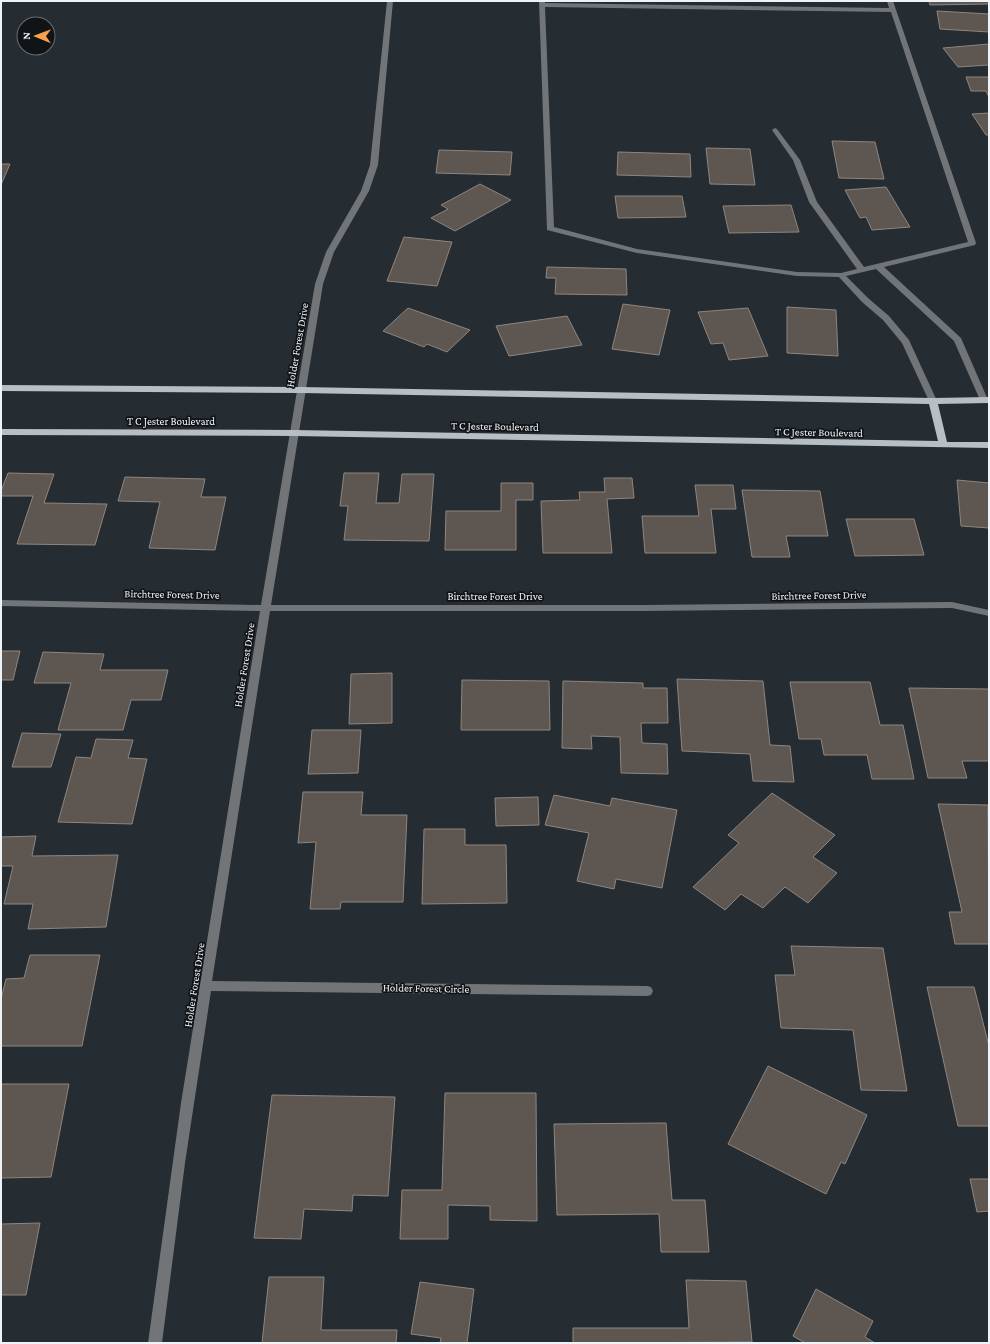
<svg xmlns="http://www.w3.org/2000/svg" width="990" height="1344" font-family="'Crimson Pro',serif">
<rect width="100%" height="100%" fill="#252c32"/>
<!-- building -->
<path fill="#5e5650" stroke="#8e867f" d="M929 1H989V4L930 5Z
M937 11 989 14V32L940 29Z
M989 44V65L958 67 943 48Z
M966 77H989V97L986 91H971Z
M989 113V135H986L972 114Z
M832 141 875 142 884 179 839 178Z
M706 148 750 149 755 185 710 184Z
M439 150 512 152 510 175 436 173Z
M618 152 690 154 691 177 617 175Z
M1 164H10L1 185Z
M480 184 511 200 455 231 431 218 448 209 441 205Z
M886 187 910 227 872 230 866 217 860 218 845 190Z
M615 196H682L686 217 618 218Z
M791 205 799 232 729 233 723 206Z
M404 237 452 242 437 286 387 281Z
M547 267 626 269 627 295 555 294 556 278H546Z
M623 304 670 310 659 355 612 349Z
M787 307 836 310 838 356 787 353Z
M408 308 470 330 447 352 427 344 424 347 383 331Z
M748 308 768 356 729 360 723 343 711 344 698 312Z
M567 316 582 345 509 356 496 326Z
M8 473 54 474 44 503 107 504 95 545 17 544 33 496H1V491Z
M344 473H379L376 503H399L402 474H434L429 541 344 540 348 506H340Z
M125 477 205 479 201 497H226L215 550 149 548 160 502 118 501Z
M604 478H632L634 498 607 499 612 553H543L541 501 580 500 579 492H605Z
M957 480 989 483V528L961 526Z
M501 483H533V500H516V550H445L446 511H501Z
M695 485H733L736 509H711L716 553H645L642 516H699Z
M742 490 820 491 828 536H786L790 557H752Z
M846 519H914L924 555 855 556Z
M1 651H20L13 680H1Z
M43 652 104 654 100 670H168L161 700H131L123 730H58L71 683H34Z
M392 673V723L349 724 351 674Z
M677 679 763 681 770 745 790 746 794 782 753 781 750 754 682 751Z
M462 680 549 681 550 730H461Z
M563 681 643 683V688H667L668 723H641L642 743 667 744 668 774 621 773 620 737 591 736 592 749 562 748Z
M790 682H870L880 725H903L914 779H872L867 755H824L821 739H799Z
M909 688 989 689V761H962L967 778H928Z
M312 730H361L358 773 308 774Z
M22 733 61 734 51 767H12Z
M96 739 133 740 128 758 147 759 132 824 58 822 76 757 91 758Z
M303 792H363L361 815H407L403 902H341L340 909H310L316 842 298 843Z
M772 793 835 835 813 857 837 873 808 903 785 887 763 908 741 894 725 910 693 887 739 843 728 835Z
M554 795 610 806 612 798 677 810 662 888 616 879 614 889 577 881 589 833 545 825Z
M538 797 539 825 496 826 495 798Z
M938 804 988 805 989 944H955L949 912H962Z
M424 829H465V845H506L507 903 422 904Z
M36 836 32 856 118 855 106 927 28 929 33 904H4L13 866H1V837Z
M791 946 883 948 907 1091 861 1090 853 1030 781 1028 775 975H795Z
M30 955H100L82 1046H1V999L6 979 24 978Z
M927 987H974L989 1046V1126H958Z
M768 1066 867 1115 845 1164 841 1162 826 1194 728 1144Z
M1 1084H69L51 1177 1 1178Z
M445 1093H536L537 1221 490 1220V1206L448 1205V1239H400L402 1190H442Z
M272 1095 395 1097 388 1196 353 1195 352 1211 304 1209 301 1239 254 1238Z
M666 1123 672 1200H705L709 1252H661L659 1214 557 1215 554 1124Z
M970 1179H989V1211L977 1212Z
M40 1223 26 1295H1V1224Z
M269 1277H324L321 1330H397L396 1343H262Z
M686 1280 746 1281 752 1342 573 1343V1328H689Z
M420 1282 474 1289 467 1343H440L441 1338 411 1334Z
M816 1289 873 1321 865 1337 875 1343H805L793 1336Z"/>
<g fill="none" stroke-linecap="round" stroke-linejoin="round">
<!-- minor -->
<path fill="#717578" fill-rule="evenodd" d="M387 1H393L378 165 369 191 334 252 323 284 271 605H644L952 602 989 610V616L952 608 644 611H270L212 981 647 986 651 987 653 991 651 995 647 996 211 991 185 1163 162 1343H148L181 1103 260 611 1 606V600L261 605 315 284 326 252 361 191 370 165Z
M539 1H545V3L889 8 887 1H893L976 243 975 245 884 267 961 338 988 400 987 402H981L980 400 954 341 876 269 846 276 868 298 889 316 909 340 937 401 936 403 933 404 929 401 902 343 883 320 862 302 839 277 797 276 637 253 547 230ZM545 7 891 12 968 242 864 267 817 202 800 160 777 129 775 128 772 130 793 160 809 202 857 269 841 273 797 272 637 249 554 227Z"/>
<!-- major -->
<path fill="#b7bfc5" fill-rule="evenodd" d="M1 385 301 387 933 398 989 397V403L938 404 947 442H989V448L294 436 1 435V429L294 430 938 441 929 404 301 393 1 391Z"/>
</g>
<g text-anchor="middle" stroke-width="3.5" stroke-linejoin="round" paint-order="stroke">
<!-- street labels -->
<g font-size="11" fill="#eef3f7" stroke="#111417">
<text transform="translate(297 345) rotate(-80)" y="4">Holder Forest Drive</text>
<text x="171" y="425">T C Jester Boulevard</text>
<text transform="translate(495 426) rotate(1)" y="4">T C Jester Boulevard</text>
<text transform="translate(819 432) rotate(1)" y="4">T C Jester Boulevard</text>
<text transform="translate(172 594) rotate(1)" y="4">Birchtree Forest Drive</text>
<text transform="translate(819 595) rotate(-1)" y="4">Birchtree Forest Drive</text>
<text x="495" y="600">Birchtree Forest Drive</text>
<text transform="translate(244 665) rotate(-81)" y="4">Holder Forest Drive</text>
<text transform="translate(194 985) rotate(-81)" y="4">Holder Forest Drive</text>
<text transform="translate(426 988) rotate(1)" y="4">Holder Forest Circle</text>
</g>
</g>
<!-- border -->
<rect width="990" height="1344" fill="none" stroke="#eef3f7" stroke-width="4"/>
<!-- north arrow -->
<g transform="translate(36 36) rotate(271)"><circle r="19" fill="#111417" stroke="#696d71"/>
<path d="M0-3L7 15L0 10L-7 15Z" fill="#f9a04d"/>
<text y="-6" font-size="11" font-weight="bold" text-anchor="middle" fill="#eef3f7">N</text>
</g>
</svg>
